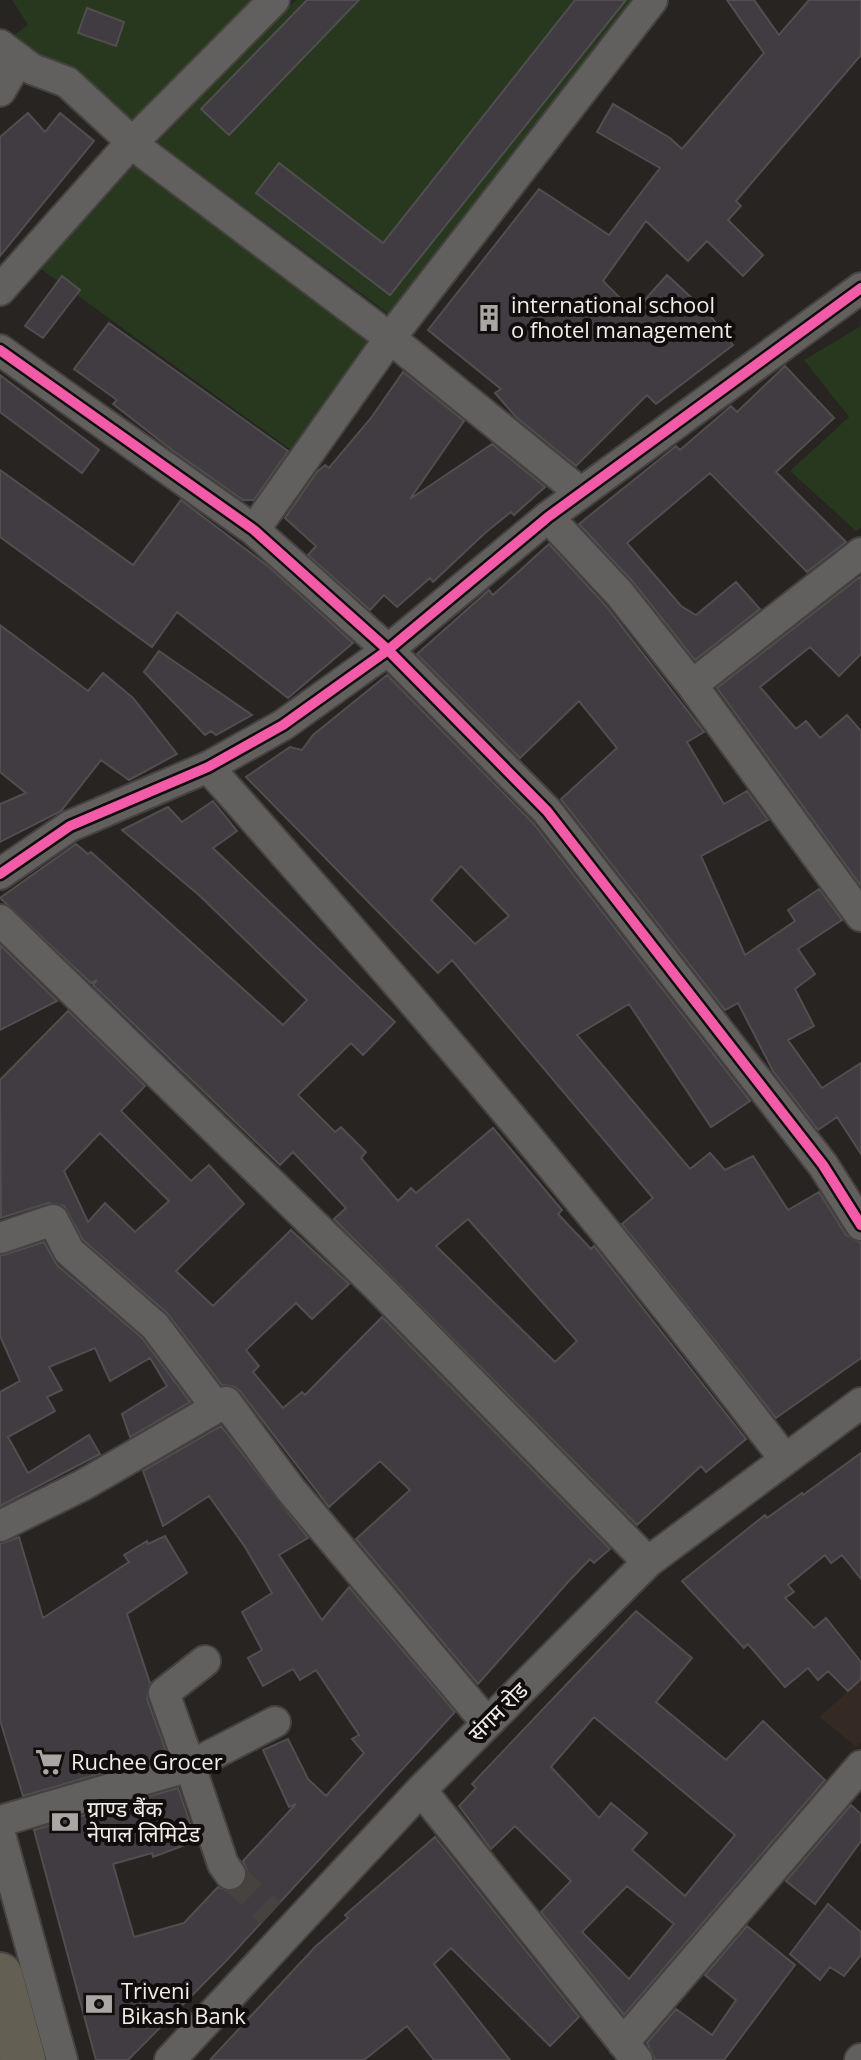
<svg xmlns="http://www.w3.org/2000/svg" width="861" height="2060" font-family="'Open Sans','Noto Sans Devanagari',sans-serif">
<rect width="100%" height="100%" fill="#272422"/>
<!-- built -->
<path fill="#352923" d="M861 1679V1742L856 1747 820 1717Z"/>
<!-- green -->
<path fill="#27381f" d="M12 0H263L133 132 54 65 10 38 28 25Z
M296 0H640L390 315 157 142Z
M133 165 373 341 291 450 41 269Z
M861 326V528L856 531 790 471 849 417 804 360Z"/>
<!-- building -->
<path fill="#403c42" stroke="#504e4f" stroke-width="2" fill-rule="evenodd" d="M307 0H359L229 135 201 109Z
M575 0H626L390 295 256 193 279 163 383 243Z
M727 0H754L779 35 809 0H861V55L736 201 741 206 728 220 763 255 743 276 707 241 688 261 646 221 603 281 634 312 667 275 708 313 733 345 656 404 647 395 576 466 516 417 495 393 501 389 428 330 539 189 609 235 660 168 597 132 613 104 670 138 682 149 764 53Z
M87 8 124 22 116 46 78 33Z
M28 113 45 132 60 113 94 141 0 256V137Z
M62 276 80 290 43 338 25 326Z
M109 323 288 451 254 500H243L172 450 113 404 117 400 74 369Z
M785 366 834 418 776 472 846 542 807 572 710 473 627 543 681 606 696 615 736 582 760 609 695 660 633 582 579 524 676 446 680 450 731 406 737 412Z
M403 372 464 421 410 499 492 444 545 487 514 515 511 512 485 533 433 582 430 578 397 607 384 595 370 610 308 555 316 546 285 518 317 472 325 465 329 468 371 418Z
M0 375 99 450 82 473 0 412Z
M0 470 133 565 181 500 269 567 353 643 288 698 177 612 152 647 0 537Z
M549 544 606 606 704 732 687 742 724 804 747 791 768 820 701 856 745 955 795 921 788 910 819 889 842 920 798 949 815 974 795 989 814 1026 788 1040 822 1088 861 1063V1154L837 1117 818 1130 773 1071 738 1003 725 1010 561 799 617 748 579 701 520 758 417 654 489 590 493 595Z
M861 576V654L839 676 810 647 760 687 796 729 806 721 820 738 847 715 861 731V886L717 688Z
M0 625 88 691 103 673 133 698 177 754 129 780 101 760 61 811 0 842V804L26 793 0 772Z
M159 651 252 715 216 735 211 731 205 735 144 672Z
M387 675 533 823 750 1101 711 1127 629 1004 577 1035 690 1169 710 1153 725 1170 753 1156 788 1210 819 1192 846 1235 861 1243V1358L776 1418 622 1224 653 1198 452 960 438 973 246 777 290 747 302 750 313 735ZM461 866 509 916 475 944 431 900Z
M213 801 237 831 213 848 395 1022 363 1055 351 1043 298 1095 335 1132 341 1127 366 1152 361 1158 398 1201 411 1188 416 1193 493 1128 562 1210 558 1214 591 1249 594 1246 746 1439 706 1472 701 1466 637 1525 334 1219 346 1208 293 1152 280 1165 93 985 97 980 91 983 0 898 76 844 88 854 91 852 283 1025 307 1000 200 896 122 830 168 807 182 822ZM468 1219 577 1341 555 1362 436 1246Z
M0 945 57 1001 0 1030Z
M68 1011 145 1086 121 1111 191 1181 209 1165 244 1204 176 1271 213 1306 291 1230 349 1284 312 1319 296 1303 246 1350 259 1366 253 1372 283 1408 302 1392 305 1395 382 1317 610 1549 594 1563 590 1559 568 1582 478 1684 356 1539 410 1490 380 1461 329 1507 240 1391 233 1386 222 1385 167 1313 83 1240 64 1206 48 1203 1 1218 0 1080ZM100 1133 169 1201 135 1232 105 1203 88 1222 64 1171Z
M44 1242 57 1265 142 1338 190 1402 130 1437 122 1414 167 1386 150 1358 110 1381 95 1348 49 1367 62 1390 47 1397 55 1411 8 1437 28 1473 89 1435 100 1454 0 1506V1392L20 1381 0 1336V1256Z
M221 1426 308 1538 279 1555 322 1620 349 1587 455 1712 226 1961 128 2060H96L34 1830 178 1788 196 1841 153 1857 152 1853 113 1864 134 1937 184 1923 218 1887 232 1892 246 1882 248 1872 243 1861 296 1804 289 1807 263 1750 288 1739 308 1779 326 1796 364 1753 352 1739 359 1735 316 1670 300 1680 293 1669 263 1686 248 1658 262 1650 242 1612 272 1593 245 1547 209 1496 163 1526 143 1471Z
M861 1453V1579L842 1555 831 1563 825 1555 788 1585 794 1592 785 1598 814 1628 826 1618 861 1662V1679L848 1691 828 1671 818 1680 808 1668 785 1687 748 1644 744 1648 682 1581 765 1515 767 1518 802 1493 803 1495Z
M165 1536 187 1573 127 1614 150 1683 147 1699 167 1754 23 1796 0 1720V1544L19 1537 43 1618 129 1562 124 1555 147 1541 148 1544Z
M636 1611 692 1658 656 1702 726 1760 763 1721 825 1780 624 2015 541 1912 571 1881 515 1826 491 1849 459 1806 476 1788 472 1784ZM594 1717 735 1835 685 1896 632 1850 647 1833 611 1803 599 1818 551 1767ZM627 1886 674 1924 629 1979 582 1932Z
M851 1805 861 1814V1841L815 1904 786 1881Z
M435 1837 579 2017 550 2046 451 1948 434 1964 510 2060H434L407 2026 364 2060H210L315 1947 348 1918 345 1915Z
M828 1904 861 1932V1955L844 1976 830 1967 820 1980 790 1954Z
M747 1926 795 1965 724 2060H655L647 2043 676 2009 712 2035 736 2000 705 1975Z"/>
<g fill="none" stroke-linecap="round" stroke-linejoin="round">
<!-- minor-tunnel -->
<path stroke="#454240" stroke-width="30" stroke-dasharray="30 15" stroke-linecap="butt" d="M230 1874 271 1913"/>
<!-- minor casing -->
<g stroke="#454240" stroke-width="34">
<path id="minor" d="M0 45 32 69 67 82 144 153 390 338 581 493
M0 91 19 59
M0 290 122 153 274 0
M0 350 254 530 388 650 547 811 823 1165 861 1225
M548 517 620 594 692 685 861 916
M254 530 390 338 652 0
M692 685 861 553
M208 767C407 991 602 1219 784 1458
M0 874 70 826 208 767 283 725 388 650 548 517 861 288
M0 920 379 1288 648 1562
M0 1238 53 1220 69 1251 155 1326 217 1408
M0 1526 83 1485 226 1402 291 1490 487 1723
M205 1661 164 1693 190 1766 275 1722
M421 1790 637 2060
M0 1821 190 1766 223 1864 230 1874
M0 1834 62 2060
M623 2043 861 1766
M170 2060 421 1790 648 1562 861 1403
M860 2060 861 2059"/>
</g>
<!-- highway casing -->
<g stroke="#454240" stroke-width="48">
<path id="highway" d="M0 1975 23 2060"/>
</g>
<!-- minor -->
<use href="#minor" stroke="#62605e" stroke-width="30"/>
<!-- highway -->
<use href="#highway" stroke="#645f53" stroke-width="44"/>
<!-- cycleway casing -->
<g stroke="#100d0c" stroke-width="15">
<path id="cycleway" d="M0 350 254 530 388 650 547 811 823 1165 861 1225
M0 874 70 826 208 767 283 725 388 650 548 517 861 288"/>
</g>
<!-- cycleway -->
<use href="#cycleway" stroke="#f35aa7" stroke-width="10"/>
</g>
<!-- icons -->
<defs>
<g id="building-bare" transform="scale(2.16)"><path d="M-4-6H4V6H1V3H-1V6H-4ZM-2.5-4.3h1.7v1.8h-1.7ZM.8-4.3h1.7v1.8H.8ZM-2.5-1h1.7V.8h-1.7ZM.8-1h1.7V.8H.8Z" fill="#aaa6a3" stroke="#100d0c" stroke-width="2.5" paint-order="stroke"/></g>
<g id="supermarket-bare" transform="scale(2.16)"><path d="M-6-5.5h2.5l.6 2H6L4.5 2H-2.5L-4.4-4H-6ZM-1.5 3.2a1.3 1.3 0 1 0 .1 0ZM3 3.2a1.3 1.3 0 1 0 .1 0Z" fill="#aaa6a3" stroke="#100d0c" stroke-width="2.5" paint-order="stroke"/></g>
<g id="bank-bare" transform="scale(2.16)"><path d="M-6-4H6V4H-6ZM0-2.3a2.3 2.3 0 1 0 0 4.6a2.3 2.3 0 1 0 0-4.6Z" fill="#aaa6a3" stroke="#100d0c" stroke-width="2.5" paint-order="stroke"/></g>
</defs>
<g fill-rule="evenodd">
<use href="#building-bare" x="489" y="318"/>
<use href="#supermarket-bare" x="49" y="1762"/>
<use href="#bank-bare" x="65" y="1822"/>
<use href="#bank-bare" x="99" y="2004"/>
</g>
<g text-anchor="middle" stroke-width="8" stroke-linejoin="round" paint-order="stroke">
<!-- poi labels -->
<g font-size="22" fill="#f0ece9" stroke="#100d0c" text-anchor="start">
<text x="511" y="313">international school<tspan x="511" dy="25">o fhotel management</tspan></text>
<text x="71" y="1770">Ruchee Grocer</text>
<text x="87" y="1817">ग्राण्ड बैंक<tspan x="87" dy="25">नेपाल लिमिटेड</tspan></text>
<text x="121" y="1999">Triveni<tspan x="121" dy="25">Bikash Bank</tspan></text>
</g>
<!-- street labels -->
<g font-size="22" fill="#f0ece9" stroke="#100d0c">
<text transform="translate(498 1712) rotate(-45)" y="8">संगम रोड</text>
</g>
</g>
</svg>
